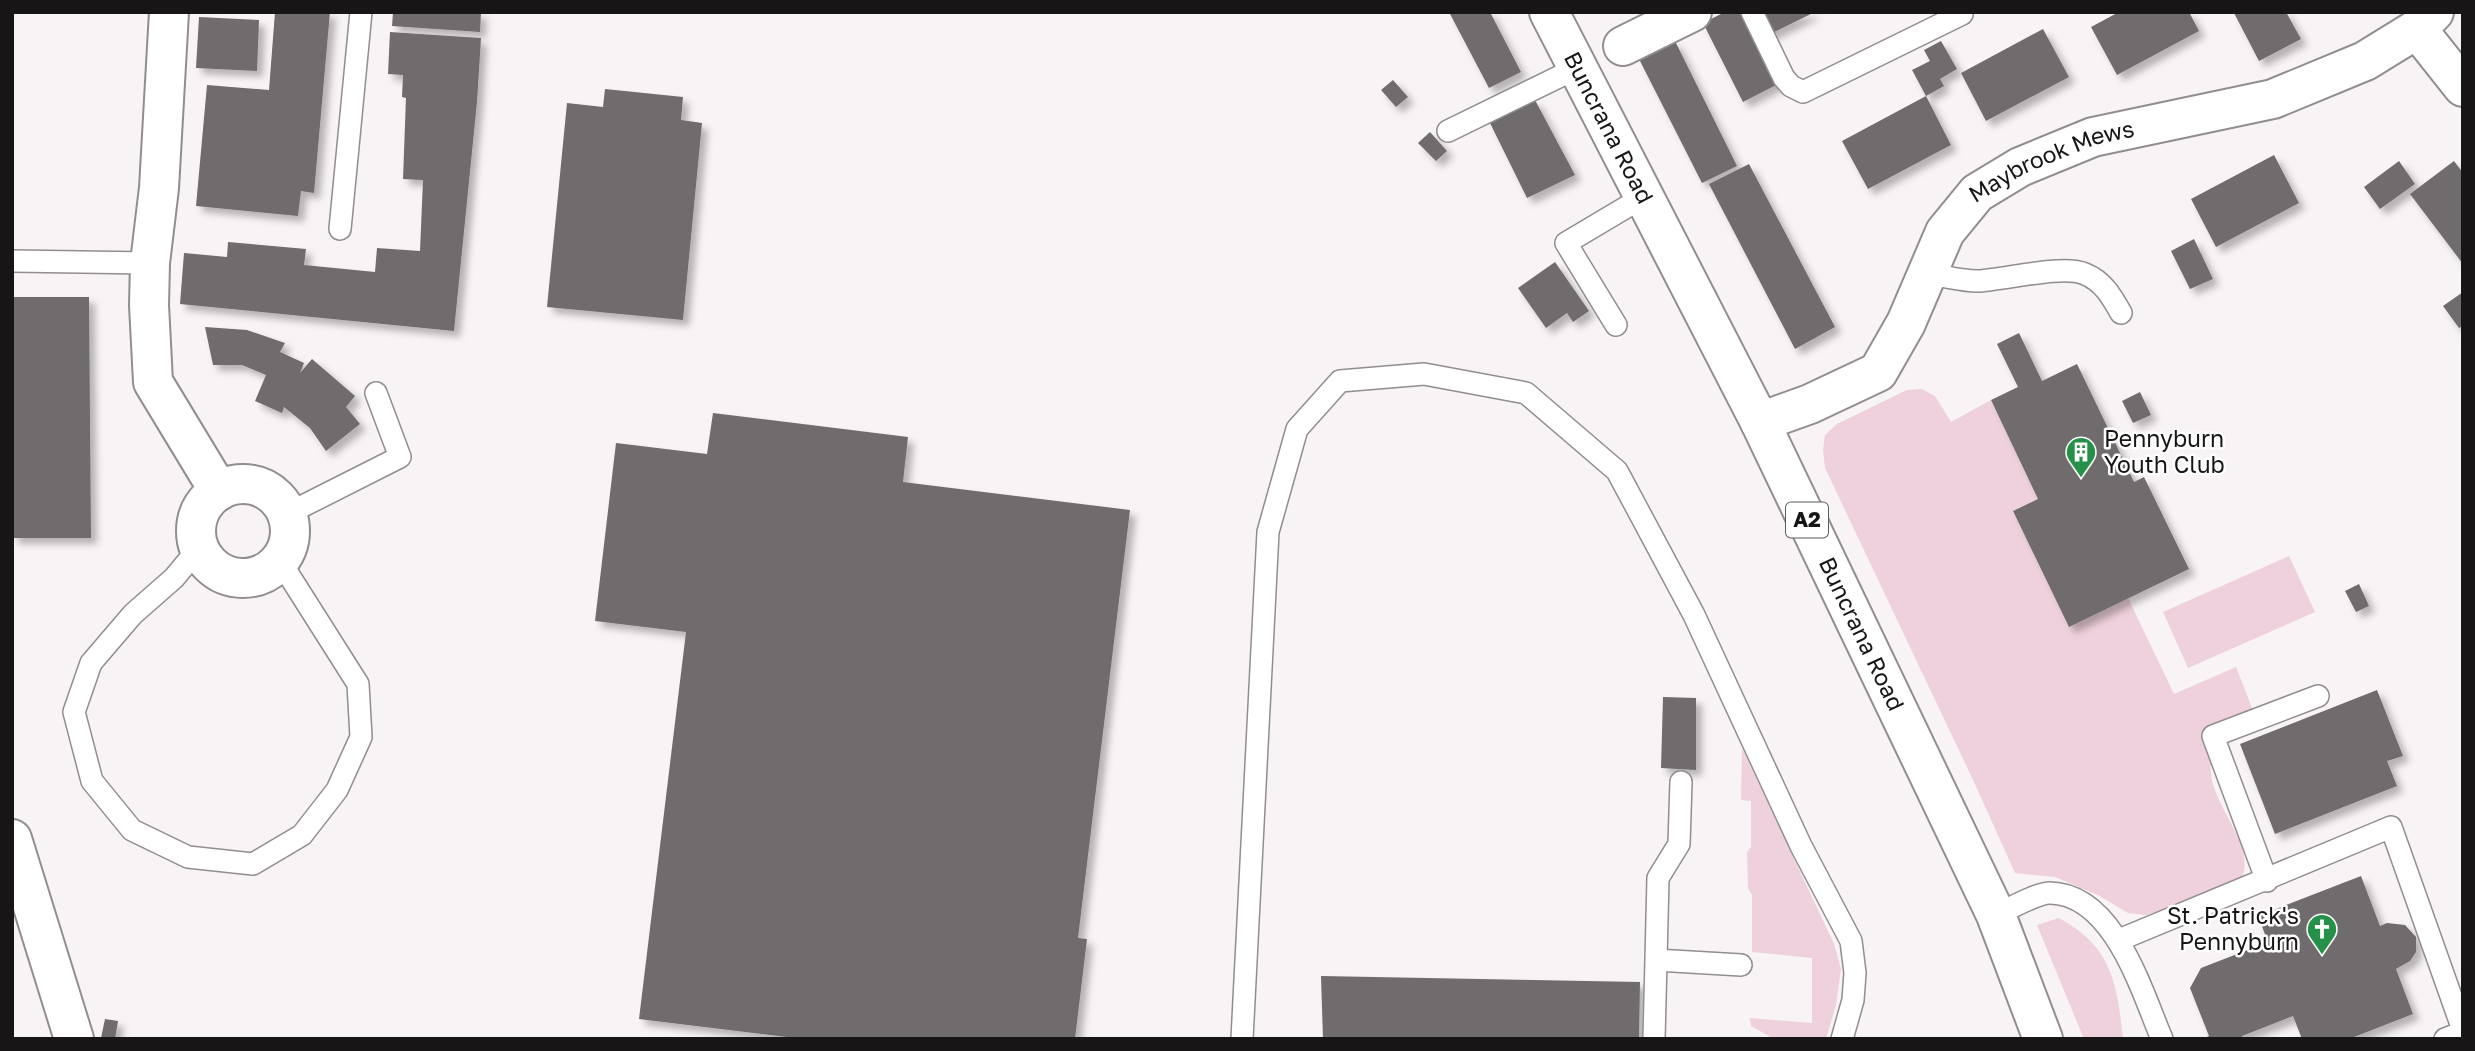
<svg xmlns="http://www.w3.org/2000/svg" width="2475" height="1051" font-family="'Golos Text',sans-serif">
<defs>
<filter id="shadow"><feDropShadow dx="6" dy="6" stdDeviation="3.5" flood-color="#0004"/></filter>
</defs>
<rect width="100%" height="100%" fill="#f8f3f5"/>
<!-- green -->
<path fill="#eed1dc" d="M1922 389 1935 396 1951 422 1991 400 2038 499 2013 511 2069 626 2128 598 2174 694 2236 667 2252 708C2241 721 2213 747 2211 764 2206 803 2264 850 2238 884L2146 915 2128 913 2098 895 2055 877 2015 873 1974 782 1825 468 1823 450 1825 435 1837 424 1907 390Z
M2289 556 2315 612 2188 668 2163 612Z
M1742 748 1834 944 1841 969 1836 1005 1826 1039H1774L1751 1026 1750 1018 1812 1023V958L1752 952V895L1748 888 1747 852 1751 847V801L1741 800Z
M2059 918C2112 947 2117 983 2123 1039H2084L2037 925Z"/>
<!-- building -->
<path fill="#706c6e" filter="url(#shadow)" d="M275 12H330L314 193 301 191 298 216 196 206 207 85 269 90Z
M393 12H481L480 32 392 26Z
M1449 12H1490L1521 72 1489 88Z
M1725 12H1744L1780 83 1743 102 1703 23Z
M1754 12H1815L1766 36Z
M2119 12H2189L2199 31 2117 75 2091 27Z
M2236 12H2286L2301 39 2259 61 2234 13Z
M199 17 259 20 257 71 196 68Z
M2043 29 2069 77 1986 121 1961 73Z
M390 32 481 38 477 102 454 331 180 304 184 253 227 257 228 242 306 249 304 265 375 272 377 248 420 251 423 180 403 179 406 98 402 97 403 75 388 74Z
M1675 41 1737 166 1702 183 1639 59Z
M1941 41 1957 69 1940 79 1944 86 1926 96 1912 70 1930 61 1924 50Z
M1393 80 1408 97 1396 107 1381 90Z
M605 89 683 97 681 120 702 123 683 320 547 307 567 103 603 107Z
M1926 96 1951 145 1868 189 1842 141Z
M1535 100 1575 175 1527 198 1489 121Z
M1430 132 1447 151 1436 161 1418 143Z
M2274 155 2299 203 2216 247 2191 199Z
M2399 161 2415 184 2380 209 2364 187Z
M2454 161 2463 173V264L2410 194Z
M1749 164 1835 327 1795 349 1709 184Z
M2194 239 2213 279 2190 289 2171 251Z
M1555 262 1589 311 1573 322 1567 313 1546 328 1518 288Z
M2463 292V326L2459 328 2443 306Z
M12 297H89L91 538H12Z
M205 327 247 330 285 343 280 352 304 363 300 373 312 359 355 396 346 407 360 424 326 451 310 428 284 407 282 413 255 401 266 375 242 365H213Z
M2019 333 2042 381 2077 364 2134 482 2144 477 2189 569 2069 627 2013 511 2038 499 1991 400 2018 387 1997 344Z
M2140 392 2151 415 2133 423 2122 401Z
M713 413 908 437 903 482 1130 510 1078 938 1087 939 1075 1039H803L639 1019 686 632 595 621 616 443 707 454Z
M2359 584 2369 606 2356 612 2345 591Z
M2377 690 2403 756 2387 761 2397 786 2275 834 2240 744Z
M1663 697 1696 698V770L1661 768Z
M2361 876 2380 926 2387 923 2405 925 2416 937V952L2410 961 2396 969 2413 1014 2349 1039H2302L2293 1016 2242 1036 2243 1039H2203L2209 1036 2190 988 2201 968 2268 942 2258 916Z
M1321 976 1640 982 1639 1039H1323Z
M105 1019 118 1021 115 1039 101 1038Z"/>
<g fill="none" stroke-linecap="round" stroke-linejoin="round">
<!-- lane casing -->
<g stroke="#928d8f" stroke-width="24">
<path id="lane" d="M1752 12 1784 78 1791 86 1803 92 1962 14
M1448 131 1579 67
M340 229 361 12
M12 261 150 263
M1928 274C1944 276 1961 281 1977 281 2004 280 2063 264 2085 274 2103 281 2112 297 2121 313
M1616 325 1566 243 1645 196
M287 514 400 457 376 393
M199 548 174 578 133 614 91 663 74 712 92 781 132 830 188 857 253 864 302 835 337 790 361 737 358 684 280 561
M2267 881 2213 736 2318 696
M1996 915C2009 909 2037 893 2050 893 2114 894 2142 992 2162 1039
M2119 940 2391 827 2463 1030
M1656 960 1658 878 1679 844 1681 782
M1242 1039 1268 532 1297 429 1340 381 1424 374 1526 393 1617 471 1694 615 1801 846 1851 941 1855 973 1853 1000 1842 1039
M1654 1039 1656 960 1741 965
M2445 1039 2463 1032"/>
</g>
<!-- street casing -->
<g stroke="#928d8f" stroke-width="42">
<g id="street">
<path d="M169 12 159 188 150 263 149 305 153 382 219 491"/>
<path d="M2417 29 2463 87"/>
<path d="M1623 46 1692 12"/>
<path id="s1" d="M1760 422 1810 404 1878 372 1906 323 1945 232 1977 193 2020 167 2093 137 2273 99 2365 61 2417 29 2434 12"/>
<circle cx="243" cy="531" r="47"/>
<path d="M12 839 74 1039"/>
</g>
</g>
<!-- highway casing -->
<g stroke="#928d8f" stroke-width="42">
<g id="highway">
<path id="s2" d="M1549 12 1760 422 1996 915 2043 1039"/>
</g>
</g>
<!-- lane -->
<use href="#lane" stroke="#fff" stroke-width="21"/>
<!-- street -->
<use href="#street" stroke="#fff" stroke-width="38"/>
<!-- highway -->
<use href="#highway" stroke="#fff" stroke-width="38"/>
</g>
<!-- icons -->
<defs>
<g id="building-pin" transform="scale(1.575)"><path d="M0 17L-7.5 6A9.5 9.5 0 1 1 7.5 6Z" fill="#259048" stroke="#fff"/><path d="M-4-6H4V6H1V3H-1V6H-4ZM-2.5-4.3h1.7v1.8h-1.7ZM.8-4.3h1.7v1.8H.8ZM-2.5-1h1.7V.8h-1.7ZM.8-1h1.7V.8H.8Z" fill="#fff"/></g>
<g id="church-pin" transform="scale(1.575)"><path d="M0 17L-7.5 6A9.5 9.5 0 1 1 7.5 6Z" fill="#259048" stroke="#fff"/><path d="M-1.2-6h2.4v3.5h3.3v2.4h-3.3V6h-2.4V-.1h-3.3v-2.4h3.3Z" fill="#fff"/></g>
</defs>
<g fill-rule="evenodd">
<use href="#building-pin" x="2081" y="452"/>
<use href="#church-pin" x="2322" y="929"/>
</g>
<g text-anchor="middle" stroke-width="5" stroke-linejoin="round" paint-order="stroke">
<!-- shield labels -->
<rect fill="#fff" stroke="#5d5b5b" stroke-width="2" x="1786" y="502.5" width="42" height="35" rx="5"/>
<g font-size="21" font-weight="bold" fill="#171515">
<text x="1807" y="527">A2</text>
</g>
<!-- street labels -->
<g font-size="23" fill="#171515" stroke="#fff">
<text dy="8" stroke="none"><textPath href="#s2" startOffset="130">Buncrana Road</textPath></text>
<text dy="8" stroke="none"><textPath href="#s1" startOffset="416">Maybrook Mews</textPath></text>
<text dy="8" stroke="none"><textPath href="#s2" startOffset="696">Buncrana Road</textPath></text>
</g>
<!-- poi labels -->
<g font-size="23" fill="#171515" stroke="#fff" text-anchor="start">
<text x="2104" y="447">Pennyburn<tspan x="2104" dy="26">Youth Club</tspan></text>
<text x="2299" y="924" text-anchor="end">St. Patrick's<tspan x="2299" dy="26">Pennyburn</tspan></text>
</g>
</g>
<!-- border -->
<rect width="2475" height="1051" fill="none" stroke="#171515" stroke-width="28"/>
</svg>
